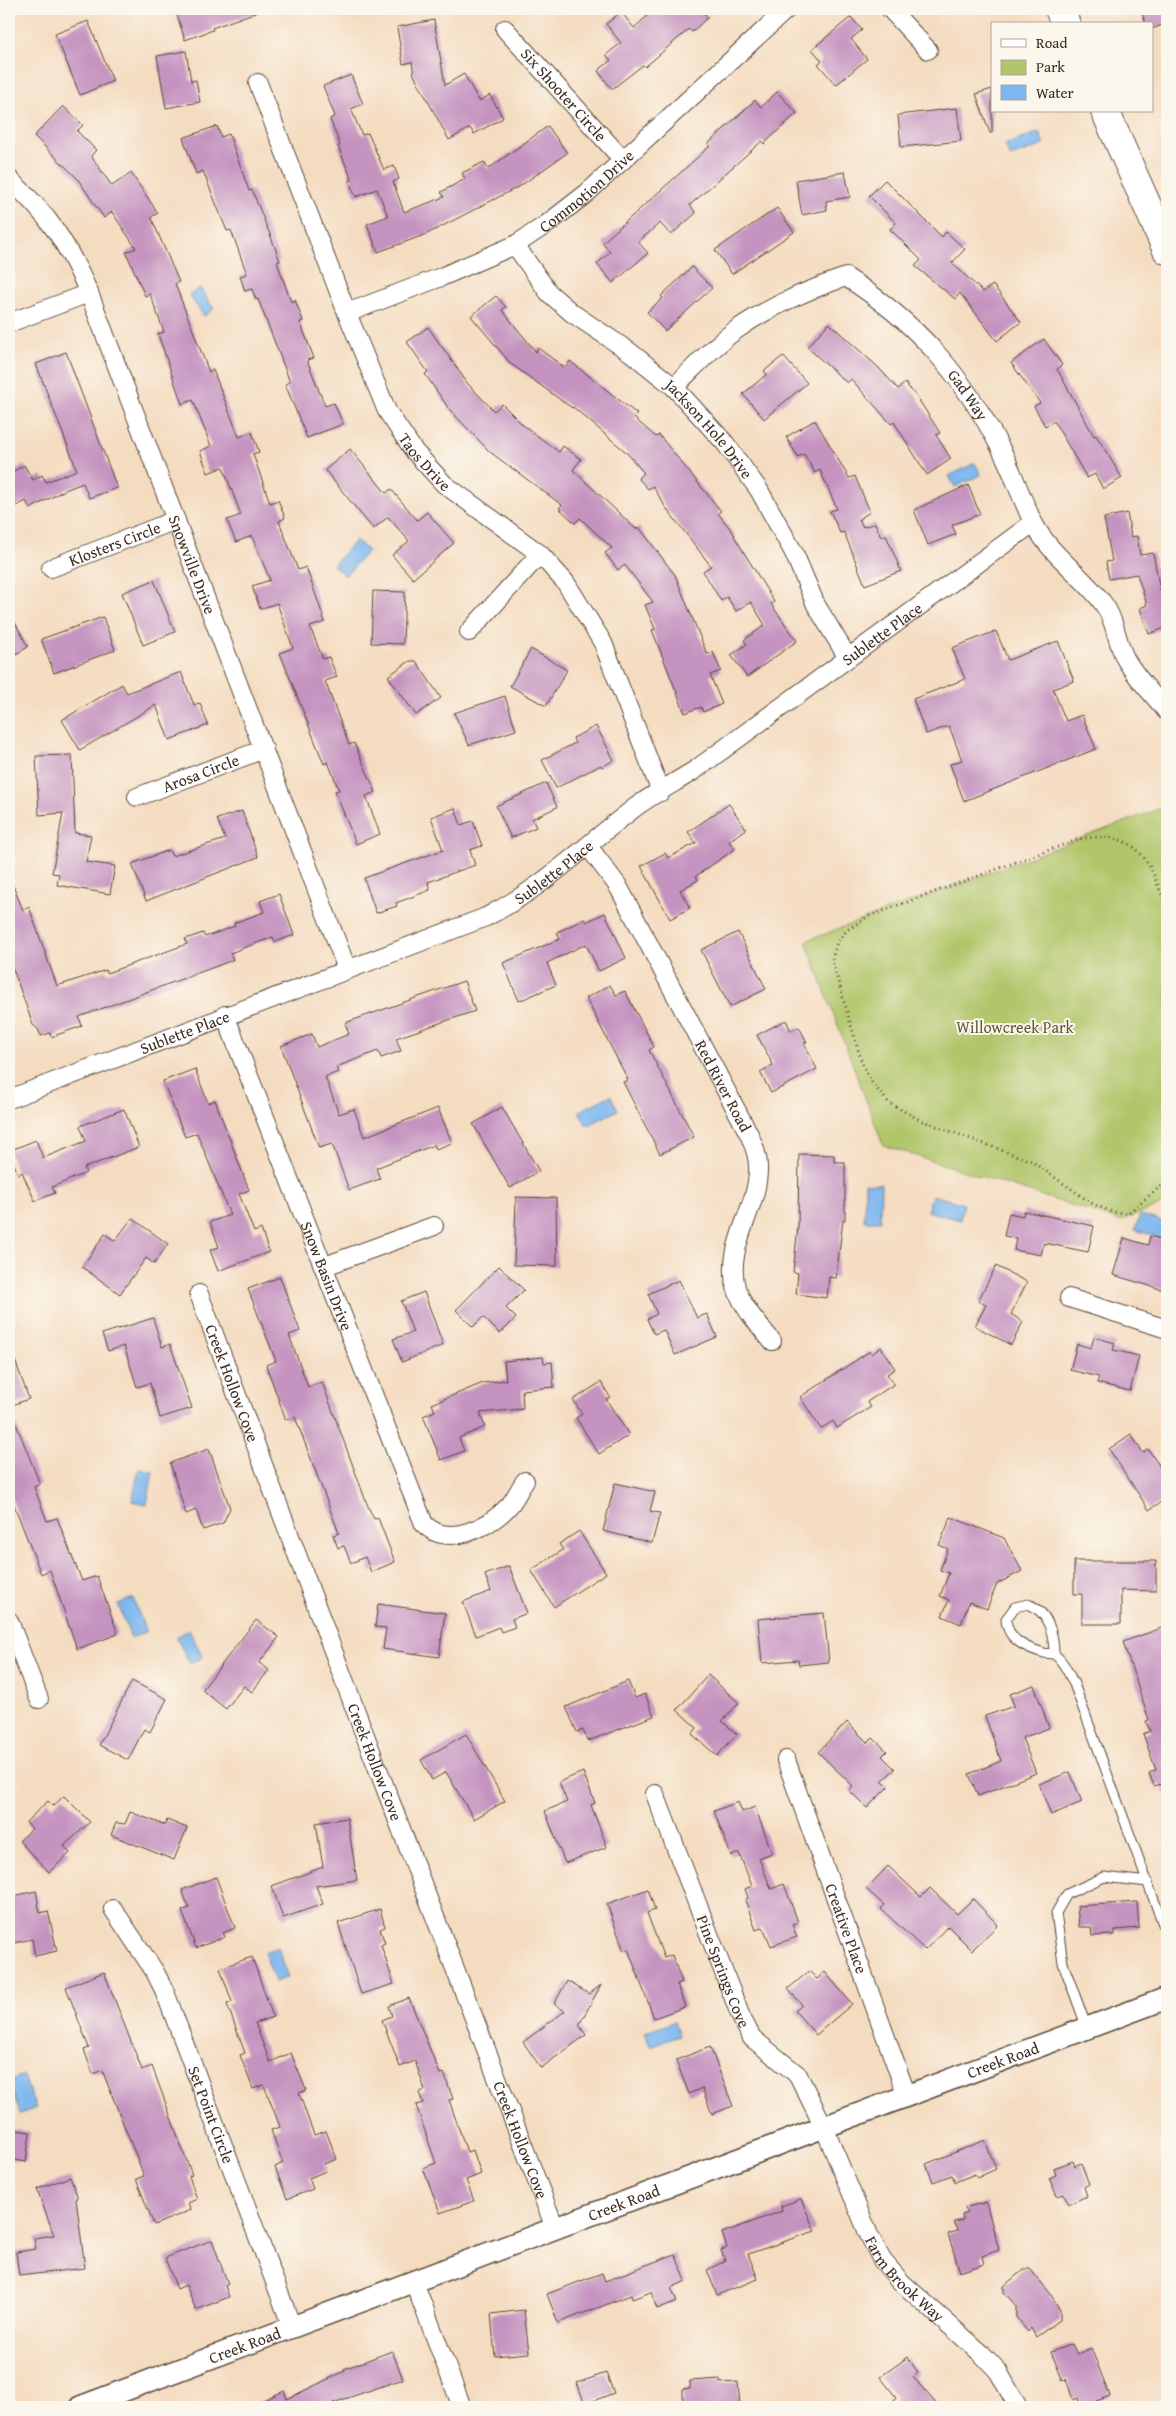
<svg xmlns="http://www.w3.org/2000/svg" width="1176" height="2416" font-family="'Gentium Book Plus',serif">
<rect width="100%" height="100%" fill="#fbf7ec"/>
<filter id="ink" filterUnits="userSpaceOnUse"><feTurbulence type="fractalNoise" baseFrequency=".02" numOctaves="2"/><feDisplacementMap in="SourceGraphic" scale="10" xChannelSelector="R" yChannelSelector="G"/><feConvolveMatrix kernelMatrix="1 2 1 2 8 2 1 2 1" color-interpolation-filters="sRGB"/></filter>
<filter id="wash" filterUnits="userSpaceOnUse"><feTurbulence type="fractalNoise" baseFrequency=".0096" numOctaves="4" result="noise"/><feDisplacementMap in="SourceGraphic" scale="20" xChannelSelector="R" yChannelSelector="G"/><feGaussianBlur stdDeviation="1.12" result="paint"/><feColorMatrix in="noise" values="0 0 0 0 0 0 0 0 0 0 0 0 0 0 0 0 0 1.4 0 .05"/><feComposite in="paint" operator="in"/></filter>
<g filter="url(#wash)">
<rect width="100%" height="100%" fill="#f4dcc1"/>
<!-- green -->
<path fill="#b1c66a" stroke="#767844" d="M1167 806V1203L1120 1221 883 1145 806 941Z"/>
<!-- water -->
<path fill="#7eb7ef" stroke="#5c7086" d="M1039 132 1044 145 1010 157 1005 145Z
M200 288 214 309 204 316 189 295Z
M975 463 981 475 955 487 949 476Z
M356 540 368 551 345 576 333 565Z
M611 1095 618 1110 587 1126 579 1111Z
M865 1183 881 1184 880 1221H864Z
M932 1195 964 1204 960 1220 927 1211Z
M1140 1215 1167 1223V1240L1135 1230Z
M139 1469 153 1472 147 1504 132 1501Z
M133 1598 146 1632 131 1638 118 1604Z
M189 1630 203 1657 190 1664 176 1637Z
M278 1947 288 1977 275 1982 264 1952Z
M674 2022 679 2035 650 2046 645 2032Z
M23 2075 36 2108 20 2114 9 2081Z"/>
<g id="blocks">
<!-- building -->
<path fill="#c493c0" d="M175 9H258L259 11 212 28 213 30 185 40Z
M655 9H700L708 17 692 32 689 29 645 67 643 65 612 89 598 71 611 60 606 55 621 43 606 24 621 12 634 28Z
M1140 9H1167V23L1152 29V24H1146Z
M851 17 862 30 851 39 867 59 836 85 818 64 822 61 812 49Z
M434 20 445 85 464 74 479 101 490 95 503 118 474 134 470 128 449 140 414 75 412 62 403 64 397 27Z
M88 21 113 81 80 95 55 34Z
M186 51 191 81 196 80 200 102 166 108 157 56Z
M351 75 363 104 351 109 362 135 368 133 384 170 394 166 399 179 393 182 404 212 444 197 441 192 465 179 462 173 484 162 488 169 548 126 567 153 520 186 427 234 378 252 367 224 388 216 377 189 356 197 349 181 352 180 338 146 340 145 330 119 335 116 323 86Z
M992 89V133H990L976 94Z
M777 92 797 113 764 144 762 141 690 205 696 213 671 235 660 223 638 242 648 253 613 283 597 264 610 252 602 243 689 165 710 146 708 144 755 100 761 107Z
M63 106 83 125 77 131 96 150 91 156 112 186 131 173 158 213 151 217 179 282 175 284 209 372 213 370 239 437 252 432 259 452 253 454 270 503 278 500 285 518 279 521 298 570 306 567 320 607 325 622 310 627 323 659 329 657 337 677 325 681 349 745 354 743 376 792 366 796 380 834 356 844 335 791 339 790 328 762 324 764 280 653 293 648 277 603 260 609 252 586 270 580 252 536 236 542 227 520 241 515 223 467 208 473 200 451 211 446 193 400 182 404 158 334 164 332 150 294 145 296 126 252 136 248 112 212 104 218 77 178 34 136Z
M957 108 961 141 901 147 898 115Z
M217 126 221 137 229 134 249 191 252 190 271 237 280 261 277 262 291 302 295 300 303 321 300 322 314 358 307 360 325 406 334 403 343 424 307 438 285 384 290 382 258 299 256 300 252 289 245 291 240 276 247 274 231 230 227 231 203 171 196 174 183 138Z
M845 172 850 197 826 201 827 210 802 215 796 180Z
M885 180 942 237 946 232 965 249 952 263 983 292 993 285 1021 322 997 341 960 293 955 299 915 266 921 260 890 229 896 223 869 196Z
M777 208 794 232 732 274 715 250Z
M692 267 712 288 665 331 647 312 663 298 661 296Z
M496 296 506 307 502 310 536 352 538 348 565 368 570 361 637 414 634 418 656 437 659 435 721 511 718 513 735 535 734 536 774 602 771 604 797 641 747 677 731 655 747 644 744 640 765 625 751 602 736 611 727 597 721 601 703 571 711 566 666 508 653 486 648 489 638 478 644 473 626 452 573 407 572 408 511 364 471 316Z
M829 323 879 368 898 389 905 383 917 397 940 433 936 435 951 459 927 475 894 422 891 424 851 379 847 383 807 347Z
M428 327 468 384 494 411 502 404 523 425 559 452 563 446 581 459 573 470 636 529 639 527 675 575 707 654 713 652 721 671 710 675 722 704 703 712 701 707 685 713 652 630 655 629 645 605 653 602 625 565 618 570 605 553 612 548 580 518 575 523 559 508 562 505 490 452 449 409 425 374 428 372 407 342Z
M1044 339 1062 365 1057 369 1094 436 1096 435 1122 478 1103 489 1095 474 1087 478 1054 421 1045 426 1034 406 1040 403 1011 363Z
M66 352 117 488 89 498 83 483 65 490 30 509 26 501 9 510V474L24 465 33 480 42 475 46 482 77 470 36 364Z
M783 356 807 383 764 419 743 394 767 374 764 371Z
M815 420 849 478 855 476 870 512 859 519 863 527 875 523 881 537 886 535 901 571 865 585 844 532 840 533 830 511 837 509 820 470 815 473 804 454 798 457 786 437Z
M350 449 386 493 391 489 417 520 427 512 454 543 413 579 392 555 409 541 388 517 373 529 325 470Z
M968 485 980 514 952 525 956 534 928 545 914 510Z
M1127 513 1131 537 1137 536 1140 555 1153 553 1160 590 1167 588V627L1149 634 1140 608 1147 605 1137 574 1109 579 1106 562 1112 561 1104 518Z
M154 580 175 632 143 645 122 593Z
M373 591 405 592 403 644 371 643Z
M9 611 28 647 9 658Z
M103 617 115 650 54 673 41 639Z
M996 631 1008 660 1058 641 1074 681 1053 689 1066 721 1082 715 1096 749 964 801 950 764 962 760 949 726 926 734 913 699 965 679 952 648Z
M531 649 567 670 546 706 510 686Z
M410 661H416L441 698 416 715 388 676Z
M181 672 194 705 200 703 208 725 169 740 156 705 80 750 62 720 122 684 127 693Z
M505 696 516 730 469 745 454 713Z
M596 726 614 760 602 767 601 765 556 788 542 760 575 743 573 738Z
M72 755 75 833 91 835 86 862 115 866 110 894 57 885 59 874 52 873 63 813 39 815 36 756Z
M546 783 557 807 532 819 536 827 511 838 496 806Z
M729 804 746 829 729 841 735 849 696 876 698 880 680 890 690 908 670 919 641 866 665 853 668 858 696 843 688 832Z
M455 808 461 825 473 821 482 846 470 850 475 865 428 882 430 890 396 903 397 906 376 913 364 878 443 850 431 817Z
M242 811 258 857 146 901 132 864 169 850 172 856 225 839 217 819Z
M9 876 23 910 29 907 57 986 106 970 107 973 187 944 185 939 203 933 205 937 235 926 234 923 264 912 260 901 279 894 294 935 275 942 273 937 230 953 233 960 79 1017 82 1026 51 1037 50 1033 41 1036 38 1029 33 1025 9 958Z
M605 913 626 958 599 971 586 944 547 963 556 985 519 1001 503 963 560 939 557 932 585 919 586 922Z
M738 932 766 989 730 1007 701 950Z
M464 981 475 1011 396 1038 401 1051 381 1058 378 1051 336 1067 338 1072 325 1077 339 1114 354 1109 364 1137 438 1108 452 1143 436 1149 434 1145 376 1168 380 1179 349 1190 332 1144 319 1148 281 1046 312 1034 317 1047 349 1034 345 1023Z
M610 985 616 995 625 991 654 1047 649 1050 694 1137 660 1154 623 1082 628 1080 586 998Z
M786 1020 791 1031 799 1027 807 1042 804 1043 817 1069 771 1093 760 1072 773 1065 757 1035Z
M195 1069 208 1103 215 1100 249 1190 239 1194 254 1232 261 1229 269 1252 218 1271 210 1250 219 1247 210 1222 230 1215 197 1133 185 1137 163 1081Z
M502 1107 539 1171 510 1188 473 1124Z
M124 1109 139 1147 84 1168 86 1173 52 1187 55 1193 35 1201 22 1172 18 1174 9 1151 36 1140 43 1158 86 1141 80 1126Z
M799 1154 834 1155V1162H845V1220H843L836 1278 829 1277 827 1298 796 1294 798 1273 793 1272 798 1227Z
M516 1197 556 1198 557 1266 514 1265Z
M1024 1211 1094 1226 1088 1252 1044 1243 1041 1255 1014 1250 1016 1238 1004 1236 1009 1213 1023 1216Z
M132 1218 168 1244 154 1264 146 1258 120 1294 82 1267 105 1234 115 1241Z
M1150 1236 1167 1241V1291L1113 1275 1124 1238 1148 1245Z
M499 1266 524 1290 506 1308 516 1318 500 1334 483 1317 473 1327 456 1310Z
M996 1266 1027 1282 1011 1314 1023 1322 1011 1345 975 1326 986 1305 978 1301Z
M280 1277 300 1331 289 1335 308 1387 322 1382 367 1504 374 1519 378 1518 395 1562 371 1572 365 1557 351 1563 344 1546 338 1548 333 1535 339 1533 295 1417 286 1420 266 1365 276 1361 248 1289Z
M679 1280 697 1318 707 1314 717 1337 675 1355 664 1330 654 1334 647 1319 657 1314 648 1294Z
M424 1292 443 1345 402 1362 393 1339 413 1332 401 1301Z
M153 1318 162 1347 170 1344 192 1408 160 1418 150 1383 137 1387 124 1346 108 1351 102 1334Z
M1094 1337 1115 1343 1113 1350 1139 1356 1130 1391 1097 1383 1099 1377 1070 1370 1077 1344 1091 1348Z
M881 1347 895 1369 887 1374 894 1384 867 1402 871 1407 837 1428 833 1421 821 1429 800 1397 870 1351 872 1354Z
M11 1349 29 1399 9 1406V1350Z
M543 1357 544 1363 552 1362 554 1387 522 1390 523 1409 480 1413 485 1427 459 1438 464 1451 441 1460 423 1416 435 1411 432 1404 483 1383 506 1380 504 1361Z
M601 1382 610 1397 606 1399 629 1435 599 1454 576 1418 582 1414 573 1400Z
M9 1406 40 1484 34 1487 47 1521 57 1518 82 1581 97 1576 118 1634 77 1649 50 1570 41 1574 9 1492Z
M1131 1434 1143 1453 1148 1449 1167 1477V1498L1149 1510 1109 1449Z
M209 1449 230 1508 223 1523 203 1530 196 1510 186 1514 170 1463Z
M615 1483 655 1492 650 1511 660 1513 652 1543 603 1531Z
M951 1517 1004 1538 1022 1571 997 1584 987 1609 969 1602 961 1624 942 1616 949 1600 940 1596 949 1573 940 1570 948 1549 939 1545Z
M579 1531 606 1573 554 1607 531 1570 563 1550 559 1544Z
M1074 1561H1156V1591L1121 1590V1624H1082V1594H1074Z
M509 1566 527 1613 512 1619 515 1627 501 1632 499 1627 476 1636 463 1602 491 1591 485 1575Z
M378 1604 445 1613 439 1657 383 1649 386 1628 375 1627Z
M824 1613 829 1662 799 1665 798 1660 762 1663 758 1619Z
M256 1620 279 1637 259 1663 269 1670 252 1692 244 1686 226 1709 202 1690Z
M1167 1626V1795H1166L1161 1784 1154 1786 1149 1773 1156 1770 1143 1734 1150 1731 1146 1721 1149 1720 1123 1642Z
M708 1675 739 1703 722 1721 737 1734 717 1756 692 1734 697 1728 677 1710Z
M132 1681 167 1699 150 1732 144 1729 128 1760 99 1745Z
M628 1681 635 1698 645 1694 654 1716 588 1741 583 1730 577 1732 566 1707Z
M1034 1685 1049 1728 1022 1738 1036 1773 978 1796 969 1774 1001 1761 985 1716 1014 1706 1010 1694Z
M847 1722 868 1743 873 1738 887 1751 882 1756 895 1769 882 1781 888 1787 867 1808 849 1790 853 1786 818 1752Z
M466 1734 505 1801 474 1819 446 1772 432 1780 421 1760Z
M583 1772 595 1803 591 1805 607 1847 565 1863 545 1811 567 1802 559 1782Z
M1070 1772 1082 1802 1051 1815 1039 1784Z
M64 1796 90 1822 64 1846 70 1853 49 1872 19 1841 32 1829 26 1822 48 1801 53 1806Z
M738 1802 742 1812 755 1807 772 1853 759 1858 771 1889 784 1884 798 1922 792 1924 797 1937 771 1946 763 1927 756 1930 745 1900 748 1898 745 1889 752 1886 739 1853 731 1856 714 1811Z
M130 1812 165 1825 167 1820 187 1828 174 1860 111 1835 116 1823 125 1824Z
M347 1818 357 1880 316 1886 323 1904 283 1918 272 1886 323 1867 316 1823Z
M888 1866 921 1897 930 1888 957 1914 973 1899 998 1925 972 1950 948 1926 925 1950 881 1909 884 1905 866 1889Z
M216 1877 235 1928 223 1933 225 1937 196 1948 182 1911 189 1908 182 1890Z
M648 1889 655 1910 647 1913 664 1958 672 1955 682 1982 677 1984 685 2007 654 2018 628 1949 624 1951 607 1904Z
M36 1891 40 1913 48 1911 57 1951 35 1956 32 1939 9 1944V1897Z
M1137 1902 1139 1928 1114 1930V1935L1092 1936 1091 1927H1079L1077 1906Z
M380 1909 385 1927 380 1929 385 1943 381 1945 394 1984 361 1994 338 1923Z
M252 1957 273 2017 255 2023 270 2062 291 2053 306 2090 299 2093 314 2135 326 2131 337 2159 324 2164 326 2171 309 2178 313 2189 287 2199 275 2167 283 2163 271 2130 280 2127 264 2085 253 2089 240 2055 245 2053 227 2004 232 2002 220 1968Z
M809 1971 817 1979 825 1972 852 2004 816 2035 795 2011 802 2005 788 1989Z
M104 1972 142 2070 152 2066 192 2175 189 2176 197 2199 188 2203 191 2210 154 2225 136 2179 144 2176 102 2070 93 2074 84 2050 89 2048 66 1987Z
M567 1981 589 1994 601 1985 579 2025 586 2035 541 2068 523 2042 565 2011 554 2004Z
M409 1998 440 2074 444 2073 453 2099 449 2100 467 2152 473 2150 481 2174 466 2180 474 2201 440 2213 423 2168 436 2163 416 2105 423 2103 419 2093 425 2090 415 2061 400 2067 382 2020 392 2016 389 2006Z
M710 2047 733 2106 712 2114 702 2088 689 2094 676 2060Z
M9 2129 30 2132 26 2162 9 2159Z
M985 2140 996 2169 977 2178 975 2174 955 2182 952 2175 933 2182 926 2164Z
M1073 2161 1075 2166 1081 2163 1089 2184 1084 2187 1087 2196 1069 2204 1064 2194 1057 2196 1049 2178 1056 2175 1054 2168Z
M70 2177 78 2198 76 2199 85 2268 19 2276 16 2252 36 2249 34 2238 54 2235 37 2189Z
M801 2199 815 2231 748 2254 758 2279 717 2295 707 2270 725 2261 721 2250 727 2248 722 2233 782 2211 781 2206Z
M986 2202 999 2250 982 2256 984 2264 960 2272 948 2234 957 2231 954 2222 963 2220 962 2215 967 2213 965 2208Z
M212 2240 228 2284 225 2286 229 2297 196 2310 186 2285 177 2289 165 2258Z
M675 2254 686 2281 671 2288 677 2301 657 2309 651 2292 632 2299 631 2295 558 2323 547 2294 602 2273 605 2281Z
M1024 2269H1030L1050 2293 1060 2310V2320L1036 2337 1031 2328 1028 2332 1016 2317V2306L1004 2292V2286Z
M524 2310 529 2353 495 2356 491 2314Z
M1072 2344 1077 2354 1091 2348 1110 2396 1096 2401 1098 2404 1088 2407H1081L1078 2398 1073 2400 1066 2379 1063 2381 1051 2352Z
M392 2351 403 2379 333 2403 335 2407H248L284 2391 287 2399 345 2371 344 2369Z
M908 2357 918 2373 913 2377 939 2407H899L894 2400 896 2397 880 2377Z
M606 2373 614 2393 585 2404 577 2383Z
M720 2379V2383L738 2382 740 2407H683V2389L690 2388V2381Z"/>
</g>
</g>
<g filter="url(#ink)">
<use href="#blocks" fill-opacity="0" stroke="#574536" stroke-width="1"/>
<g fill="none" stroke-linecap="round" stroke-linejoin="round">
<!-- service casing -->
<g stroke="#574536" stroke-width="11">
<path id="service" d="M1054 1654C1054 1634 1048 1611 1028 1604L1015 1607 1006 1619C1007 1640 1026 1648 1044 1653 1047 1654 1052 1653 1055 1655 1064 1661 1069 1675 1074 1684L1167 1935
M1087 2028 1063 1963 1056 1913 1067 1894 1104 1877 1148 1882"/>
</g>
<!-- minor casing -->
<g stroke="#574536" stroke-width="20">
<g id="minor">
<path d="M890 9 928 50"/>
<path id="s1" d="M505 29 623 160"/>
<path id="s2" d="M258 83 347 313 387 411 414 451 444 484 540 554 566 583 603 643 661 792"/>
<path id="s3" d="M9 179C49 215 67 243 89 293L347 969"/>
<path id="s4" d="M515 245 549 293 572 313 630 352 674 387 725 443 759 490 794 553 816 605 848 658"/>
<path id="s5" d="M347 313 441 277 515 245 547 224 587 193 787 9"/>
<path d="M9 323 89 293"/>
<path id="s6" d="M674 387C694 368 713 346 736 330 770 306 807 290 846 277 916 322 963 375 1001 449 1013 472 1021 498 1033 522 1049 554 1081 574 1102 602 1115 618 1116 640 1125 658 1135 677 1154 695 1167 712"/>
<path id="s7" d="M51 568 176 520"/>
<path d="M469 632 540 554"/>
<path id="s8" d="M137 797 264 749"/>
<path id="s9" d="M588 846 618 886 749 1134C754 1146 759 1158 758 1171 757 1210 725 1247 736 1287 742 1307 759 1325 772 1341"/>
<path id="s10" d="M225 1015 424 1524C447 1548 488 1528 508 1507 515 1500 519 1489 525 1481"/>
<path id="s11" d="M9 1099 486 917C545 887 585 845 637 806 655 793 676 782 695 770L1033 523"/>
<path d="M325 1266 434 1226"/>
<path id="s12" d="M199 1294 361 1725 555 2228"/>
<path d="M1069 1298 1167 1329"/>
<path d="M9 1621 39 1699"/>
<path id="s13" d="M786 1760 907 2096"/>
<path id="s14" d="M655 1794 741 2017 752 2038 798 2075 824 2127 869 2235 882 2260 901 2282 982 2354 998 2371 1018 2407"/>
<path id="s15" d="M113 1909 155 1972 165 1992 292 2327"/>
<path d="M414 2282 462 2407"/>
</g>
</g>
<!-- tertiary casing -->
<g stroke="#574536" stroke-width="24">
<g id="tertiary">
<path id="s16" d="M80 2407 1167 1998"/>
</g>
</g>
<!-- primary casing -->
<g stroke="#574536" stroke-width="30">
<path id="primary" d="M1059 9 1066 24
M1105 111 1167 250"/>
</g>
<!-- path -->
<path stroke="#574536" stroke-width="3" stroke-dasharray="1 4" stroke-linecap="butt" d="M1167 903C1159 892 1156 878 1150 867 1133 837 1110 834 1079 839L869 916 847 930 837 942 832 960 862 1063 872 1083 889 1103 920 1120 1031 1161 1093 1204 1112 1212 1128 1213 1167 1181"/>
<!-- service -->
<use href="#service" stroke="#fff" stroke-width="9"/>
<!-- minor -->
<use href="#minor" stroke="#fff" stroke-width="18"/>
<!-- tertiary -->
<use href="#tertiary" stroke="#fff" stroke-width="21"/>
<!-- primary -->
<use href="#primary" stroke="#fff" stroke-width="28"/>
</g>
</g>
<g text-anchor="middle" stroke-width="4" stroke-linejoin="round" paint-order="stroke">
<!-- street labels -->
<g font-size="16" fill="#3b2a1e" stroke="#fbf7ec">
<text dy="6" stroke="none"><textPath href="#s1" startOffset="88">Six Shooter Circle</textPath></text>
<text dy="6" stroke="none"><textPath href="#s5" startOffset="271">Commotion Drive</textPath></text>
<text dy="6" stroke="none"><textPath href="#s6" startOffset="378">Gad Way</textPath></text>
<text dy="6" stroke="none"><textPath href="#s4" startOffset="270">Jackson Hole Drive</textPath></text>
<text dy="6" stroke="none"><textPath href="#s2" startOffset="416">Taos Drive</textPath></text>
<text dy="6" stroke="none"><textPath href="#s7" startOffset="68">Klosters Circle</textPath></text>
<text dy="6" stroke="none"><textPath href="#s3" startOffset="431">Snowville Drive</textPath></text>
<text dy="6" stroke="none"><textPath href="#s11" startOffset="998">Sublette Place</textPath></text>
<text dy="6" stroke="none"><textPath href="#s8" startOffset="68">Arosa Circle</textPath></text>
<text dy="6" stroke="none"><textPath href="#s11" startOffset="592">Sublette Place</textPath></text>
<text dy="6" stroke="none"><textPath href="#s11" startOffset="188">Sublette Place</textPath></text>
<text dy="6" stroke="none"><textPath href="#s9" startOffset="276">Red River Road</textPath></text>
<text dy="6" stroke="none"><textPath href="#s10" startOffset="280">Snow Basin Drive</textPath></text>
<text dy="6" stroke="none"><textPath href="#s12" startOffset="95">Creek Hollow Cove</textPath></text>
<text dy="6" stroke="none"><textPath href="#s12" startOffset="500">Creek Hollow Cove</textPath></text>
<text dy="6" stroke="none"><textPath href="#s13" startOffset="179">Creative Place</textPath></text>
<text dy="6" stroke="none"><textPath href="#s14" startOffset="190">Pine Springs Cove</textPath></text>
<text dy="6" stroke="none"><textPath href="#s16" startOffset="986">Creek Road</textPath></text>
<text dy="6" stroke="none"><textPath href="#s15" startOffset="229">Set Point Circle</textPath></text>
<text dy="6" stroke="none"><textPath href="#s12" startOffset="905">Creek Hollow Cove</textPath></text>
<text dy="6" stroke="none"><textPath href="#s16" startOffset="581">Creek Road</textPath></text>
<text dy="6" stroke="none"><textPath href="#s14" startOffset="554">Farm Brook Way</textPath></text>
<text dy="6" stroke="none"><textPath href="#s16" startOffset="176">Creek Road</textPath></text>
</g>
<!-- park labels -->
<g font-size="16" fill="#5e5935" stroke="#fbf7ec">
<text x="1015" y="1033">Willowcreek Park</text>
</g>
</g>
<!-- margin -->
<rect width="1176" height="2416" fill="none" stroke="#fbf7ec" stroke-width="30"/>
<!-- legend -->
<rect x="991" y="22" width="162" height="90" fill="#fbf7ec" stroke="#aea59a"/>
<rect x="1001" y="39" width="25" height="8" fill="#ffffff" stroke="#aea59a"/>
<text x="1036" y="48" font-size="15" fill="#3b2a1e">Road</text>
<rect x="1001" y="60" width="25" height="15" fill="#b1c66a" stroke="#aea59a"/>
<text x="1036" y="72" font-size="15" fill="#3b2a1e">Park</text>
<rect x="1001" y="85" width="25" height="15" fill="#7eb7ef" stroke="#aea59a"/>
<text x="1036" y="98" font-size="15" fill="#3b2a1e">Water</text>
</svg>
